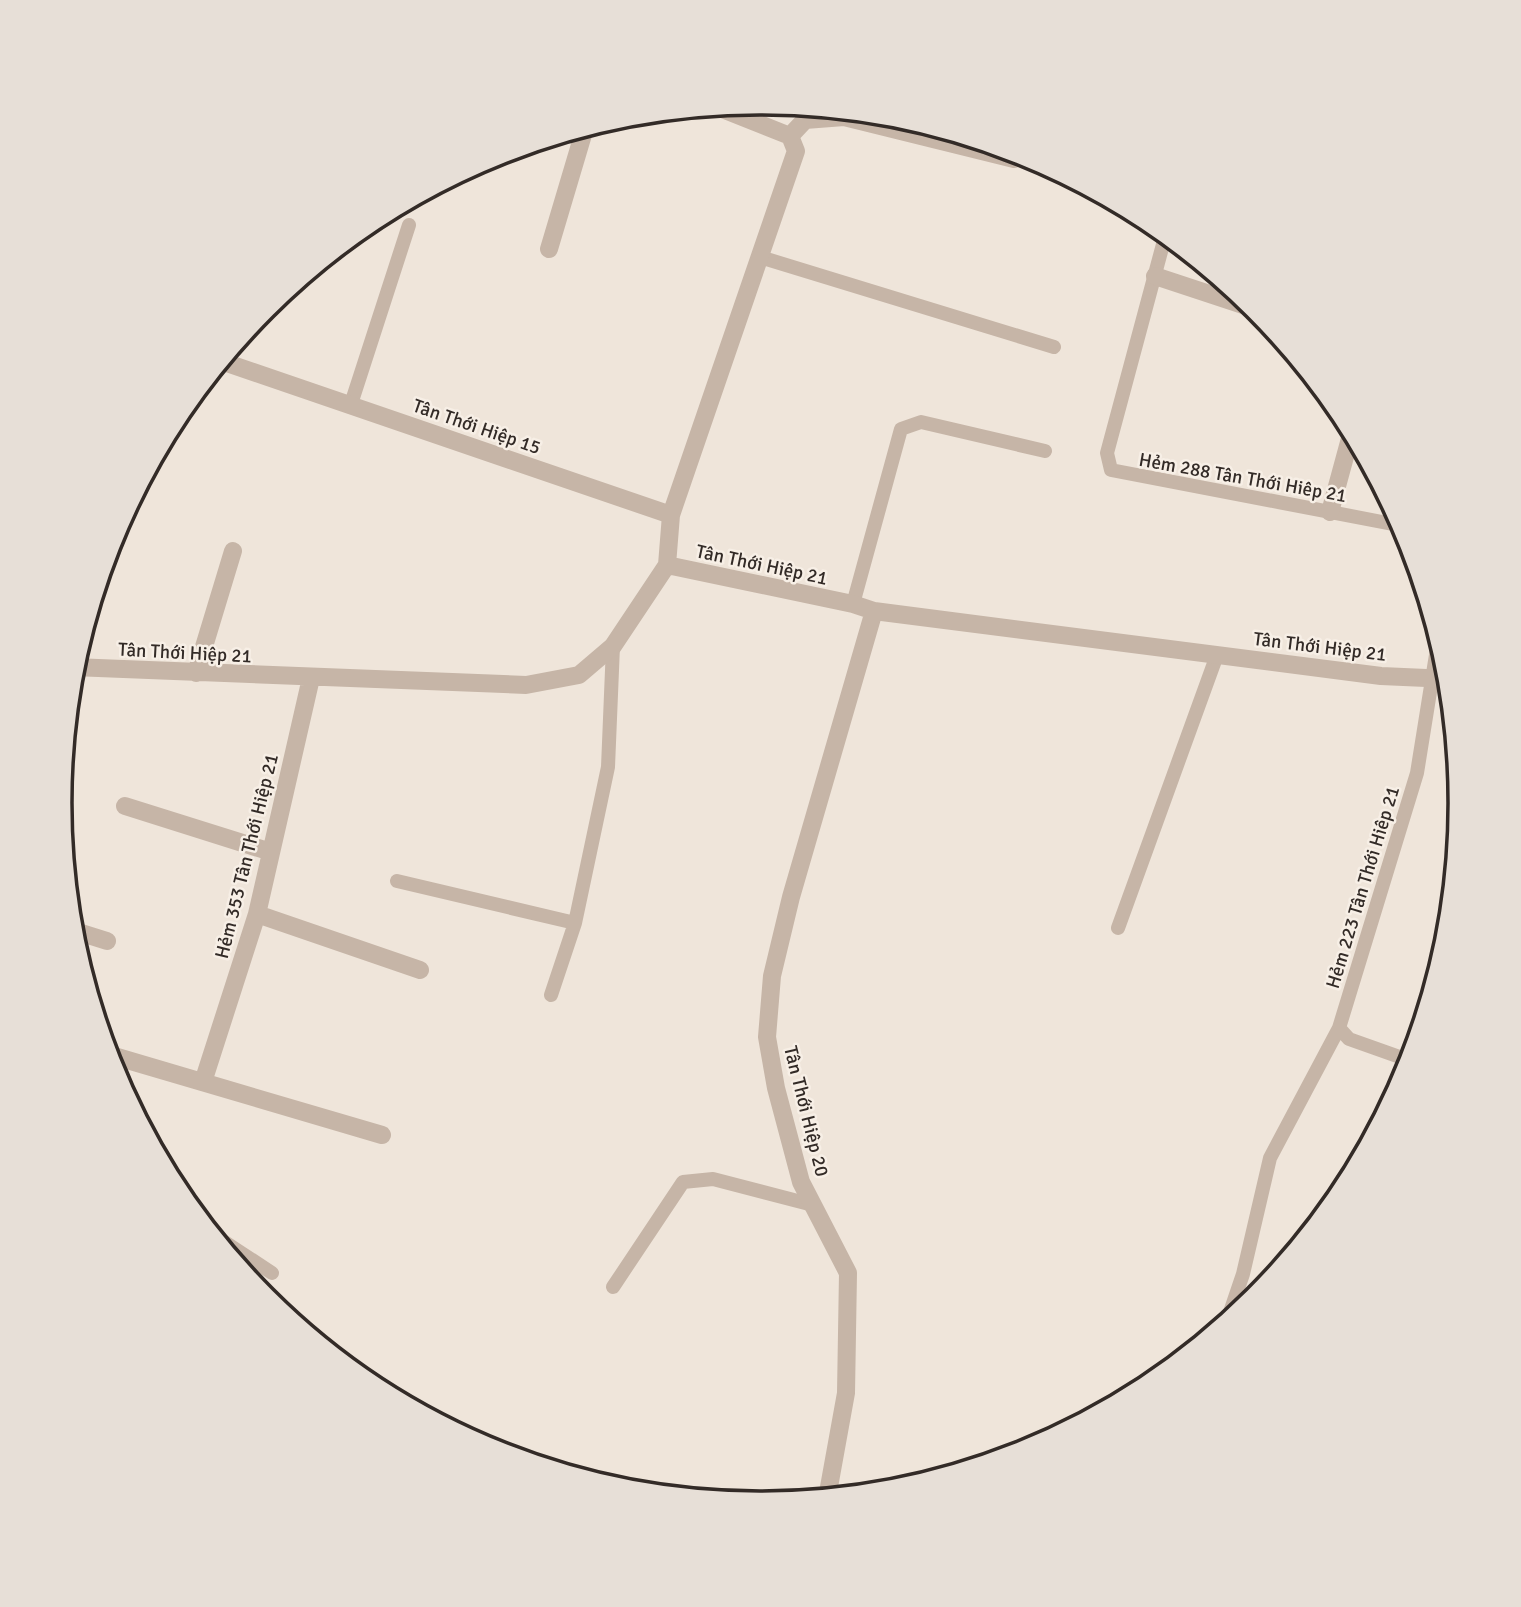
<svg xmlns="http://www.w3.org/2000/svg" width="1521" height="1607" font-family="Signika,sans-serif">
<rect width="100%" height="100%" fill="#efe5da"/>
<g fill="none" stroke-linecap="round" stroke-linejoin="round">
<!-- service -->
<path stroke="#c6b5a7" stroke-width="14" d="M1166 233 1107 453 1111 470 1403 526
M760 257 1054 347
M351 404 409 225
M853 604 901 429 921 422 1045 451
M397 881 575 923 608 767 613 646
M1118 928 1217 655
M551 995 575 923
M1411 1061 1349 1039 1339 1028 1417 773 1439 636
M211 1233 272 1273
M613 1287 683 1182 713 1179 813 1205
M1226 1324 1243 1274 1270 1158 1339 1028"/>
<!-- minor -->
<path stroke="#c6b5a7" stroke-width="18" d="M790 136 805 120 844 117 1014 159 1017 152
M549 249 585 128
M1155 276 1258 310
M221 361 671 515 667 565
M1330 512 1352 431
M671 515 796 151 790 136 717 107
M73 667 526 685 579 675 613 646 667 565 853 604 874 611 1381 676 1449 679
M196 673 233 551
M125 806 271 852
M257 914 420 970
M72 930 107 941
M107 1054 382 1135
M203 1082 257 914 311 678
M827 1498 846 1393 848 1273 801 1182 776 1088 767 1037 772 976 791 897 874 611"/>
</g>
<g text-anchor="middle" stroke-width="5" stroke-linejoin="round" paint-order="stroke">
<!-- street labels -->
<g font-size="19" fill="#332b27" stroke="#f7efe6">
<text transform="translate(477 426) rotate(19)" y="7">Tân Thới Hiệp 15</text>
<text transform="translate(1243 477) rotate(10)" y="7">Hẻm 288 Tân Thới Hiêp 21</text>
<text transform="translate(762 564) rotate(12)" y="7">Tân Thới Hiệp 21</text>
<text transform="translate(1320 646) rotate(7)" y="7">Tân Thới Hiệp 21</text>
<text transform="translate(185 652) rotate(3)" y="7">Tân Thới Hiệp 21</text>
<text transform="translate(246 856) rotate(-76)" y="7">Hẻm 353 Tân Thới Hiệp 21</text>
<text transform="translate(1362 887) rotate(-73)" y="7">Hẻm 223 Tân Thới Hiêp 21</text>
<text transform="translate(807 1111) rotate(76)" y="7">Tân Thới Hiệp 20</text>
</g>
</g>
<!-- crop -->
<path d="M0 0H1521V1607H0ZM72 803a688 688 0 1 1 1376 0a688 688 0 1 1-1376 0Z" fill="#e7dfd7" fill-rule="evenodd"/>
<path fill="none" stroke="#332b27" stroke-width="3.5" d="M72 803a688 688 0 1 1 1376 0a688 688 0 1 1-1376 0Z"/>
</svg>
